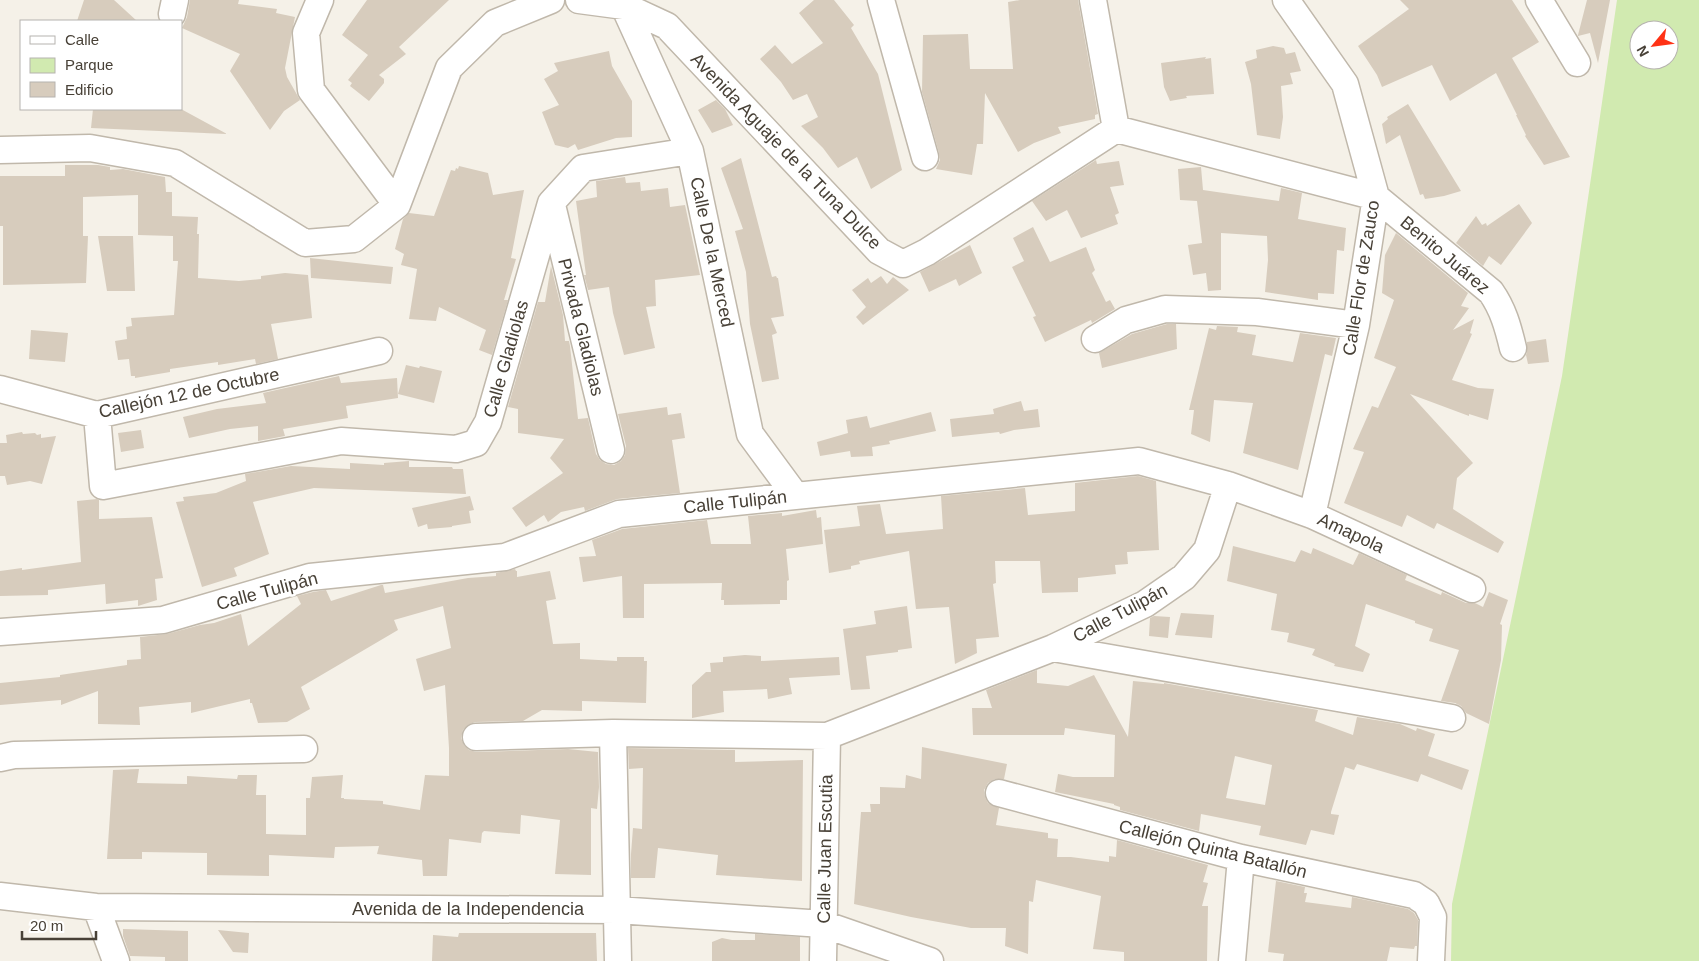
<svg xmlns="http://www.w3.org/2000/svg" width="1699" height="961" font-family="Helvetica,sans-serif">
<rect width="100%" height="100%" fill="#f5f1e8"/>
<!-- green -->
<path fill="#d1eab0" fill-rule="evenodd" d="M1617 0H1699V961H1451L1452 904 1562 376ZM1639 30H1669V60H1639Z"/>
<!-- building -->
<path fill="#d7ccbd" fill-rule="evenodd" d="M84 0H114L137 21H77Z
M190 0H239L238 4 277 9 276 13 295 17 285 68 287 77 300 100 284 111 270 130 230 71 240 54 182 28 187 17Z
M367 0H449L399 47 406 54 379 75 384 79V83L369 101 350 86 352 83 348 80 368 55 342 35Z
M814 0H834L854 25 851 28 878 74 902 170 871 189 857 157 838 168 823 148 801 126 818 117 807 94 793 100 781 82 760 59 775 45 792 64 823 43 799 13Z
M1020 0H1078L1098 114 1095 115V119L1058 127 1061 133 1034 143 1018 152 985 93 983 144H977L972 175 936 169 940 160 939 153 922 92 923 35 968 34 970 69H1013L1008 2Z
M1400 0H1512L1539 42 1512 58 1570 157 1544 165 1525 136 1526 135 1516 115H1517L1496 73 1450 101 1432 65 1382 87 1377 75 1358 46 1409 9Z
M1587 0H1610L1598 63 1590 33 1578 36V35Z
M1273 46 1284 48 1286 54 1295 52 1301 71 1290 73 1293 84 1281 86 1283 117 1280 139 1257 135 1251 84 1245 62 1257 58 1256 50Z
M609 51 612 66 632 101V137L616 138 578 150 575 144 568 148 555 145 542 112 559 105 544 79 558 71 554 63Z
M1206 57 1205 59 1211 58 1214 94 1186 96 1187 98 1170 101 1164 87 1161 63Z
M716 100 725 109 733 125 712 133 698 110Z
M1408 104 1461 191 1444 196 1425 199 1423 194 1420 195 1400 135 1386 144 1382 124 1388 119 1387 117Z
M93 109H181L227 134 91 128Z
M741 158 772 277 776 276 777 278H778L784 316 771 318 777 333 772 335 779 379 762 382 750 324 746 272 735 231 743 229 721 168Z
M1096 160 1097 164 1119 161 1124 185 1110 187 1119 213 1115 215 1118 224 1081 238 1067 210 1046 221 1032 201Z
M65 165H98L110 167V170L123 169 165 177 166 192H172V216L198 217 197 234H199L198 278 239 281 261 279V276L285 273 308 275 312 318 271 324 278 359 256 364 255 359 218 365V362L170 369V372L135 378V376H131L129 359 118 360 115 341 127 339 126 327 132 326 131 318 174 315 178 261H173V236L138 235V195L83 197V236H88L86 283 3 285V226H0V176H65Z
M459 166 488 173 493 195 524 190 511 258 516 259 504 300H508L492 355 479 350 486 330 439 307 436 321 409 319 417 269 401 265 404 254 395 249 403 219 409 213 434 216 451 170 455 171 456 168 458 169Z
M1201 167 1203 190 1279 201 1281 188 1302 193 1298 219 1346 228 1344 251 1337 250 1334 294 1318 293V300L1265 292 1268 260 1267 236 1221 233V290L1208 291 1206 273 1193 275 1188 245 1202 243 1197 201 1180 200 1178 169Z
M625 177 626 183 640 182 641 191 668 188 670 207 685 205 700 275 655 280 656 306 646 307 655 348 624 355 613 313 609 287 588 290 584 275H586L576 201 597 197 596 181Z
M1519 204 1532 223 1501 265 1489 256 1483 266 1456 243 1476 216 1482 225 1486 223 1487 226Z
M1033 227 1050 262 1086 247 1095 270 1092 273 1106 302 1110 300 1115 309 1092 323 1091 320 1045 342 1033 317 1036 316 1012 267 1024 261 1013 238Z
M1396 233 1468 293 1461 306 1469 308 1453 330 1474 319 1470 333 1472 334 1452 380 1478 388 1494 389 1488 420 1469 414V416L1410 394 1473 463 1457 478 1453 509 1504 542 1498 553 1437 523 1434 529 1407 515 1402 527 1344 503 1364 452 1353 449 1372 406 1378 408 1396 367 1374 358 1394 300 1382 293 1385 255Z
M98 236H133L135 291H107Z
M970 245 982 273 959 286 956 279 929 292 920 272Z
M310 258 393 267 391 284 311 278Z
M551 266 563 315 565 341H569L570 346 578 419 588 418 596 454 600 460 606 464 614 465 621 461 625 455 626 446 618 414 667 407 668 415 681 413 685 438 672 440 680 493 617 499 585 511 584 507 561 512 548 522 544 515 526 527 512 508 563 473 550 458 564 439 518 433V409L508 407 538 302H545Z
M881 276 887 284 893 277 909 290 863 325 856 317 866 307 852 290 868 278 871 283Z
M1167 324H1176L1177 349 1102 368 1099 353 1132 334Z
M1217 326 1238 327 1237 332 1256 335 1252 355 1293 362 1300 333 1336 338 1332 356 1325 354 1298 470 1243 453 1253 403 1214 400 1210 442 1191 434 1194 410H1189L1209 328 1216 330Z
M31 330 68 333 65 362 29 359Z
M1546 339 1549 362 1528 364 1526 355 1527 352V342Z
M406 365 419 368 420 366 442 371 434 403 398 394Z
M339 376 341 383 397 378 398 398 346 406 348 418 283 429 285 436 258 441V426L230 429 189 438 183 417 217 409 266 403 263 393Z
M1021 401 1024 411 1038 409 1040 427 1014 430 1000 434 999 432 952 437 950 419 994 414 993 409Z
M931 412 936 431 889 441 890 444 872 447 873 456 851 457 850 451 820 456 817 442 848 433 846 420 867 416 870 428Z
M141 430 144 448 121 452 118 433Z
M22 432 23 434 35 433 37 435 41 434V438L56 436 42 484 30 481 7 485 5 476H0V443H7L6 435Z
M409 461V467H452L453 469H463L466 494 314 488 253 502 269 554 234 568 237 576 202 587 176 502 184 501 183 497 216 493 246 481 245 474 291 466 350 469V463L384 465V463Z
M1138 476 1156 481 1159 550 1127 552 1128 564 1115 565 1116 574 1078 578V592L1042 593 1040 561H995L996 583 993 584 999 637 976 639 977 653 955 664 949 607 916 609 909 551 859 561 860 564 851 566V569L829 573 824 530 860 526 857 506 880 504 886 534 943 529 941 496 1025 488 1028 515 1075 511V483Z
M470 496 474 510 469 511 471 523 452 526V527L428 529 427 524 418 527 412 508Z
M97 499 99 500V519L152 517 163 578 155 579 157 600 138 606V600L106 604 105 584 48 590V595L0 596V571L22 568V570L81 562 77 501Z
M816 510 817 518 821 517 823 544 786 549 789 580 787 581V600H780V604L724 605V600H721L722 583 644 584V618H623L622 576 583 582 579 557 596 556 592 540 622 529 707 520 711 544H751L748 516 782 513V516Z
M1233 546 1295 562 1301 550 1311 554 1313 548 1353 565 1359 553 1407 575 1405 580 1441 595 1442 592 1466 603H1475L1483 607 1489 592 1508 600 1500 624 1502 625 1501 660 1489 724 1466 713 1461 706 1455 703 1441 701 1459 650 1429 641 1433 629 1415 623V621L1366 604 1355 646 1370 654 1363 672 1334 666 1335 664 1312 655 1315 649 1287 642 1289 633 1271 630 1277 594 1227 581Z
M515 569 516 571H517V577L550 571 556 599 546 601 553 644 580 643V659L617 661V657H644V661H647L646 703 582 701V711L542 710 523 721 475 722 468 725 463 730 461 738 464 745 469 750 476 752 568 749 598 752 599 787 597 809 591 808V875L555 874 560 820 521 815 520 834 484 831 482 833 481 843 449 839 447 876H423L422 860 377 854 379 846 335 847 334 858 269 855V876L207 875V853L142 852V859H107L113 770 139 769 137 783 187 784V776L237 779 238 775H257L256 795H266V834L306 835V798H310L312 777 343 775 341 798H344V799L383 801V804L420 810 425 775 449 776V748L445 685 424 691 416 659 451 648 443 606 394 620 398 630 301 687 310 709 287 722 258 723 252 703H250V699L191 713V702L139 707 140 725 98 724V691L61 705V700L0 705V683L60 677V675L127 665V660L141 659 140 637 167 634 200 625 214 623 241 614 248 646 301 604 297 596 313 592 326 590 331 601 381 585H383L385 593 468 578 496 576V573Z
M907 606 912 648 898 650V652L866 656 870 689 851 690 843 629 876 624 874 611Z
M1181 613 1214 615 1212 638 1175 635Z
M1154 616 1170 617 1168 638 1149 636 1150 618Z
M745 655 761 656V661L839 657 840 675 789 678 792 694 768 699 767 689 723 691 724 712 692 718V685L706 672H711L710 663 723 662V657Z
M1037 670V683L1068 686 1094 675 1128 737 1133 681 1164 684V683L1318 710 1315 721 1353 735 1357 717 1400 724 1416 731 1417 728 1435 734 1428 756 1469 770 1462 790 1421 774 1418 782 1357 764 1354 770 1345 767 1331 812V814L1339 815 1334 835 1311 830 1306 845 1259 835 1261 826 1201 814 1199 831 1120 810V807L1114 805V804L1055 792 1058 774 1073 777H1114L1115 735 1065 728 1064 735H973L972 708H992L986 690ZM1235 756 1272 765 1265 805 1226 798Z
M922 747 1007 764 1004 779H995L988 783 984 790 985 797 988 803 999 808 996 825 1048 833V838L1058 839 1057 857H1071L1109 862V856L1116 857 1117 840 1208 865 1203 882 1208 883 1202 906H1208L1207 961H1124V952L1093 949 1101 896 1036 880 1033 902 1029 901 1028 954 1005 946 1006 928H971L911 917 854 904 861 812H871L870 804H880V787L905 788 906 775 921 779Z
M628 748 735 750V762L803 760 802 881 716 875 718 855 658 848 655 878H631V854L633 828 642 829 643 768 629 769Z
M1276 881 1305 887 1304 893H1307L1305 902 1351 908 1352 897 1408 909 1414 913 1418 920 1417 946H1415L1414 949 1390 947 1387 961H1283L1284 954 1268 952Z
M123 929 188 931V961H165V957L130 956 123 936Z
M218 930 249 933 248 953 233 952Z
M459 933H596L597 961H432L433 935 458 937Z
M755 934 800 937V961H712V942L722 938 732 940H755Z"/>
<g fill="none" stroke-linecap="round" stroke-linejoin="round">
<!-- street casing -->
<g stroke="#c0b8ab" stroke-width="29">
<path id="street" d="M320 0 306 33 311 90 397 205
M579 0 624 6 667 26 879 251 903 264 927 252 1116 129 1376 197 1491 292C1503 309 1508 327 1513 348
M881 0 925 157
M1093 0 1116 129
M1286 0 1345 84 1376 197 1356 325 1312 515
M1539 0 1577 63
M624 6 690 151 750 434 795 495
M172 14 175 0
M0 150 90 148 175 163 305 243 354 239 397 205 449 68 495 23 551 0
M552 205 611 450
M1095 339 1126 320 1165 309 1257 312 1356 325
M0 389 97 415 379 351
M97 415 103 486 341 441 456 449 476 443 488 422 551 203 583 168 690 151
M0 632 163 620 310 577 505 557 619 514 1139 461 1228 485 1312 515 1472 589
M1053 648 1452 718
M613 733 618 961
M476 737 613 733 827 736 1053 648 1145 604 1184 577 1207 550 1228 485
M0 758 14 755 304 749
M999 793 1241 858 1414 895 1426 903 1433 917 1431 961
M0 896 96 907 617 910 823 924 930 961
M96 907 116 961
M823 961 827 736
M1232 961 1241 858"/>
</g>
<!-- street -->
<use href="#street" stroke="#fff" stroke-width="26"/>
</g>
<g text-anchor="middle" stroke-width="5" stroke-linejoin="round" paint-order="stroke">
<!-- street labels -->
<g font-size="18" fill="#484137" stroke="#fff">
<text transform="translate(786 151) rotate(46)" y="6">Avenida Aguaje de la Tuna Dulce</text>
<text transform="translate(712 252) rotate(78)" y="6">Calle De la Merced</text>
<text transform="translate(1445 255) rotate(40)" y="6">Benito Juárez</text>
<text transform="translate(1361 278) rotate(-81)" y="6">Calle Flor de Zauco</text>
<text transform="translate(581 327) rotate(76)" y="6">Privada Gladiolas</text>
<text transform="translate(506 359) rotate(-74)" y="6">Calle Gladiolas</text>
<text transform="translate(189 393) rotate(-12)" y="6">Callejón 12 de Octubre</text>
<text transform="translate(735 502) rotate(-6)" y="6">Calle Tulipán</text>
<text transform="translate(1351 533) rotate(25)" y="6">Amapola</text>
<text transform="translate(267 591) rotate(-15)" y="6">Calle Tulipán</text>
<text transform="translate(1120 613) rotate(-28)" y="6">Calle Tulipán</text>
<text transform="translate(825 849) rotate(-89)" y="6">Calle Juan Escutia</text>
<text transform="translate(1213 849) rotate(14)" y="6">Callejón Quinta Batallón</text>
<text x="468" y="915">Avenida de la Independencia</text>
</g>
</g>
<!-- legend -->
<rect x="20" y="20" width="162" height="90" fill="#ffffff" stroke="#b6b3af"/>
<rect x="30" y="36" width="25" height="8" fill="#ffffff" stroke="#b6b3af"/>
<text x="65" y="45" font-size="15" fill="#484137">Calle</text>
<rect x="30" y="58" width="25" height="15" fill="#d1eab0" stroke="#b6b3af"/>
<text x="65" y="70" font-size="15" fill="#484137">Parque</text>
<rect x="30" y="82" width="25" height="15" fill="#d7ccbd" stroke="#b6b3af"/>
<text x="65" y="95" font-size="15" fill="#484137">Edificio</text>
<!-- north arrow -->
<g transform="translate(1654 45) rotate(241)"><circle r="24" fill="#ffffff" stroke="#b6b3af"/>
<path d="M0-4L9 19L0 12L-9 19Z" fill="#ff3215"/>
<text y="-8" font-size="14" font-weight="bold" text-anchor="middle" fill="#484137">N</text>
</g>
<!-- scale -->
<path d="M22 931v8h74v-8" fill="none" stroke="#484137" stroke-width="2.5"/>
<text x="30" y="931" font-size="15" fill="#484137" stroke="#ffffff" stroke-width="4" paint-order="stroke">20 m</text>
</svg>
